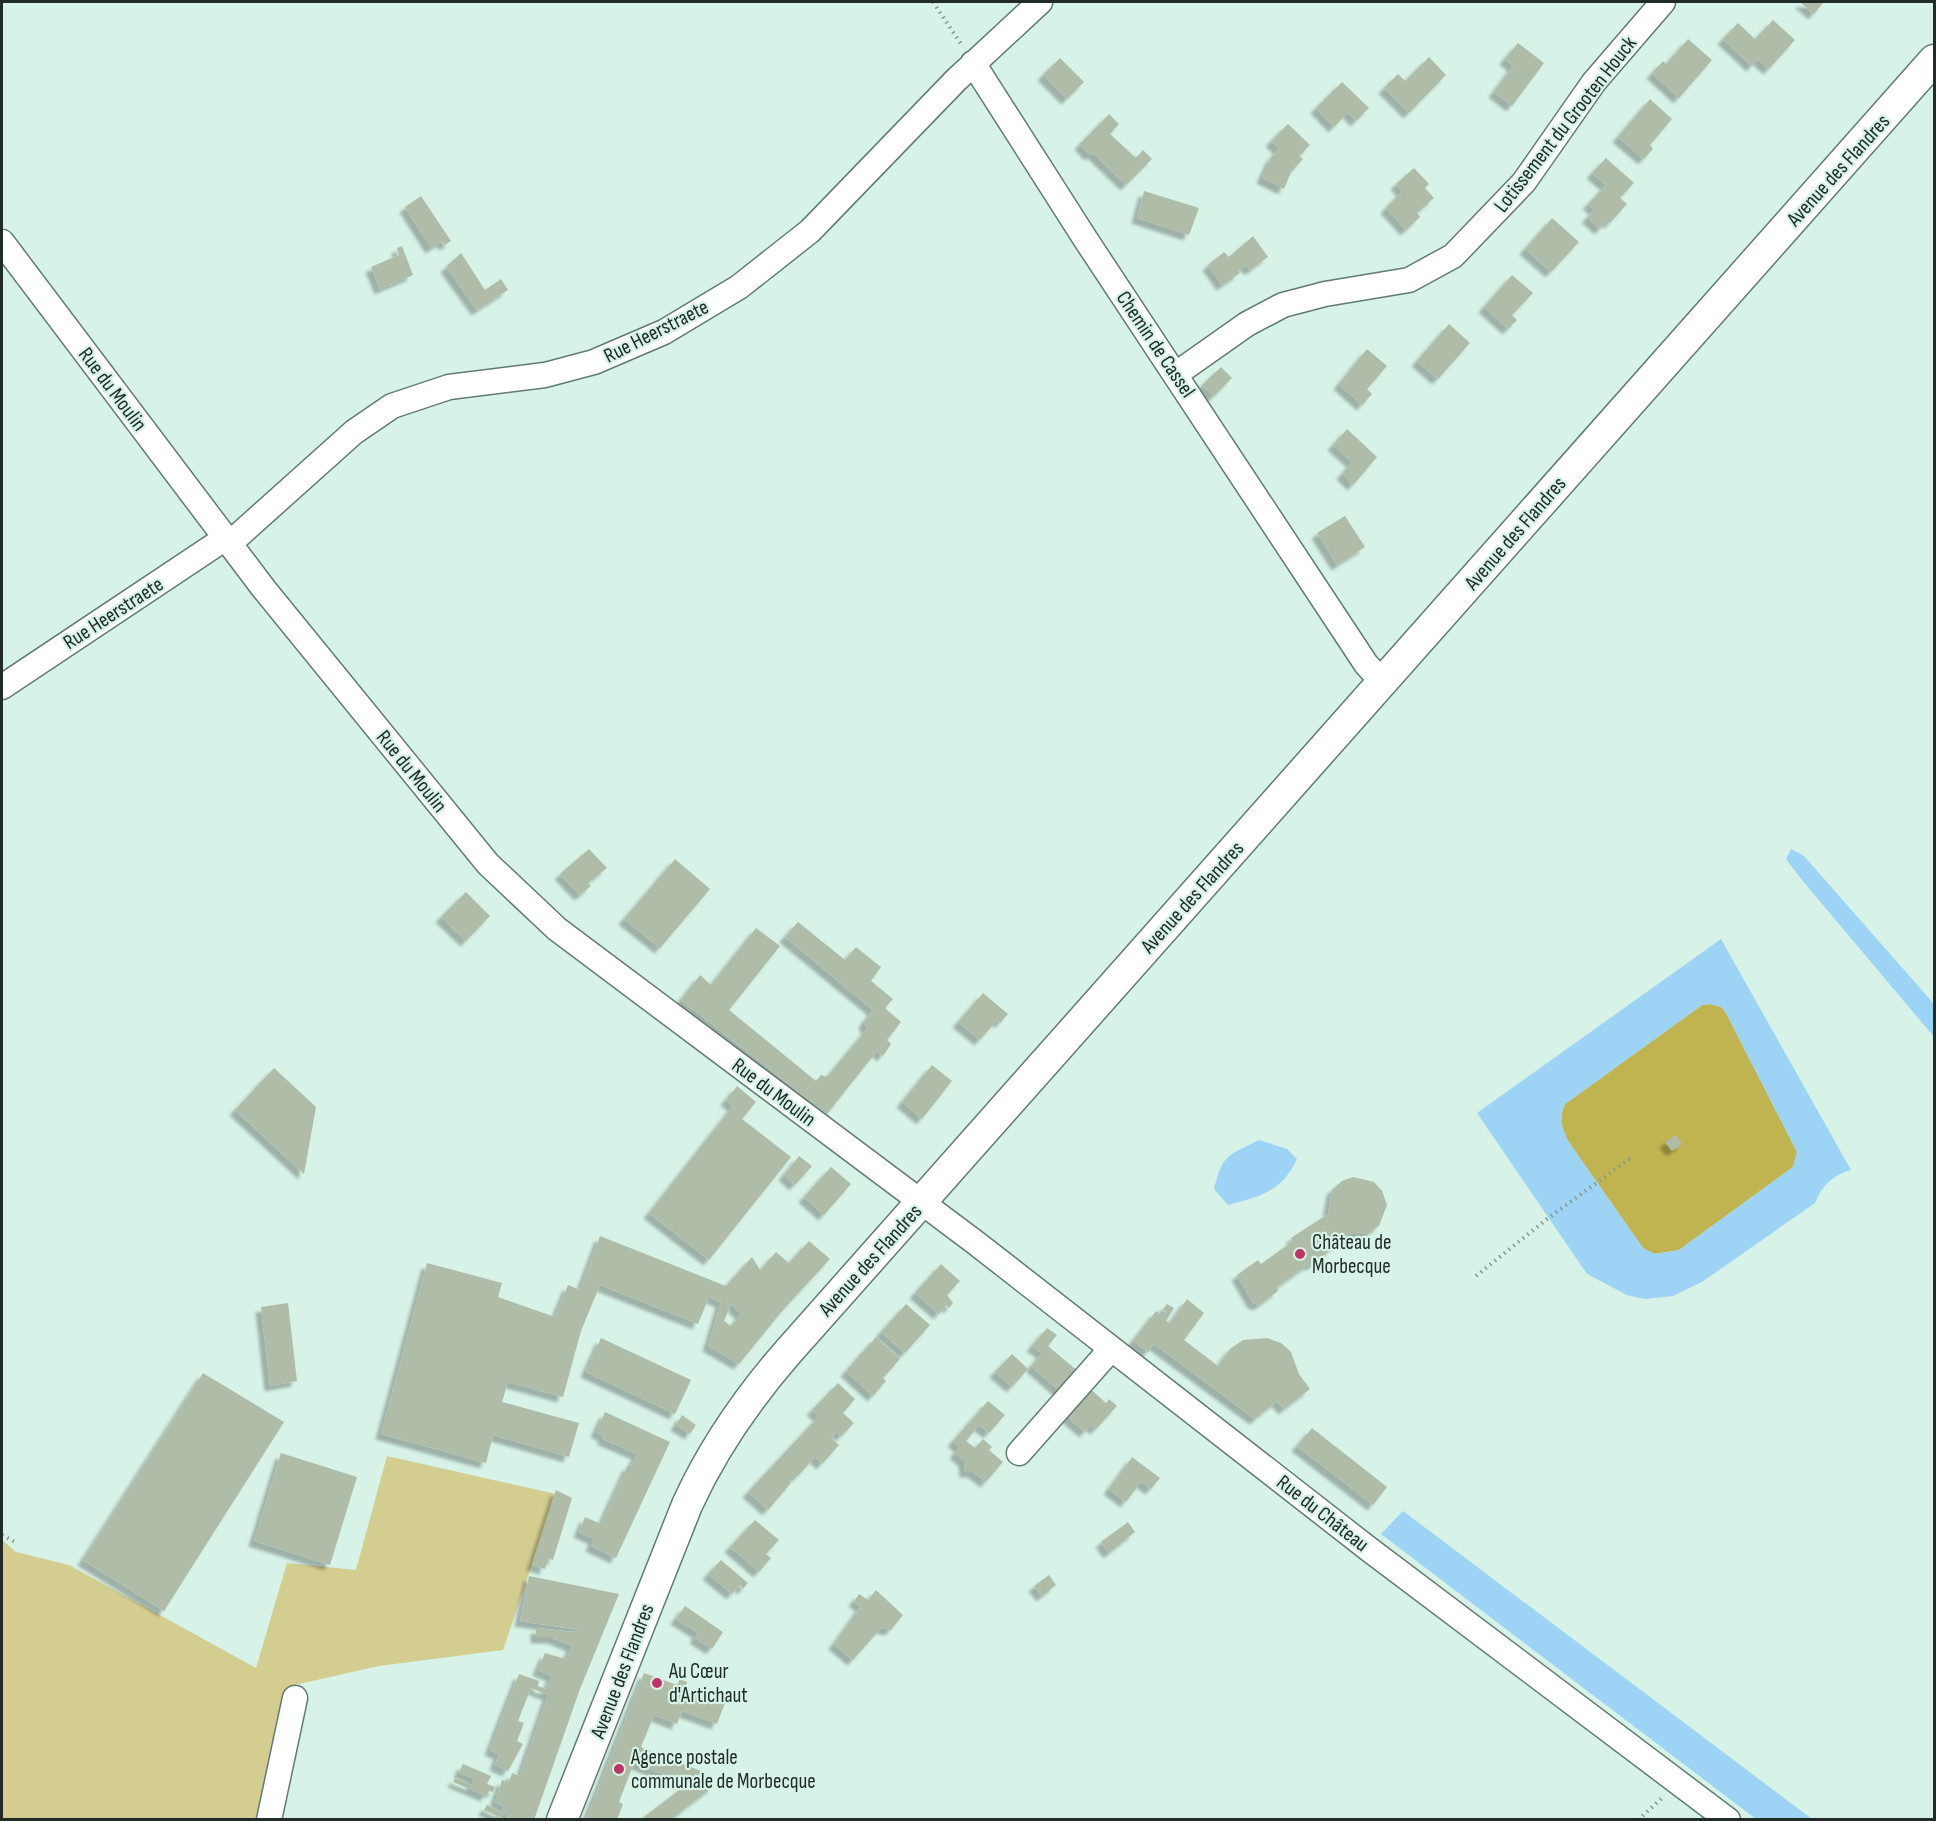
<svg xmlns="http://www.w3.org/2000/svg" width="1936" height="1821" font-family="'Sofia Sans Condensed',sans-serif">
<defs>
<filter id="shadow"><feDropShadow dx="-5.5" dy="5.5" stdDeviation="1.5" flood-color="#0004"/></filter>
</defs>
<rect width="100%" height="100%" fill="#d7f2e7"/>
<!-- green -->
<path fill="#d4cd90" d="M387 1456 556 1494 503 1650 379 1666 290 1686 259 1819H2V1540L16 1552 69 1565 256 1668 287 1563 356 1570Z"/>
<!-- forest -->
<path fill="#bfb450" d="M1710 1004 1721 1007 1726 1013 1797 1152 1793 1167 1679 1250 1654 1254 1643 1248 1568 1141C1562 1127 1558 1119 1565 1104L1702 1005Z"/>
<!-- water -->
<path fill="#9dd3f4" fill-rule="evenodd" d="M1791 849 1804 856 1934 1004V1037L1802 880 1786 859Z
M1721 939 1851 1170C1833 1175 1822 1185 1815 1203L1702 1282 1673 1296 1645 1299 1627 1295 1587 1274 1477 1113ZM1710 1004 1721 1007 1726 1013 1797 1152 1793 1167 1679 1250 1655 1254 1643 1248 1568 1141C1562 1127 1558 1119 1565 1104L1702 1005Z
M1259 1140 1287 1149 1297 1159C1281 1192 1262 1196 1228 1205L1214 1189C1223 1154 1227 1156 1259 1140Z
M1403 1511 1812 1819H1756L1381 1534Z"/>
<!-- building -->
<path fill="#afbda8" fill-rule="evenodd" filter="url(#shadow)" d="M1800 2H1822L1823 3 1814 14Z
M1773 20 1795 40 1769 69 1758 59 1752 66 1723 39 1738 23 1755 39Z
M1688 39 1712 60 1679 98 1652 73 1663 61 1666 64Z
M1518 43 1544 63 1512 106 1494 92 1513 66 1505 59Z
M1429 57 1446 75 1409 113 1384 88 1398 74 1405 81Z
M1060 58 1084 82 1067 99 1043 75Z
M1342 82 1369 108 1356 121 1348 112 1334 127 1316 108Z
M1650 99 1672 119 1650 145 1653 149 1644 159 1618 137Z
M1109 114 1119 124 1110 134 1136 158 1143 150 1152 159 1126 185 1093 153 1090 155 1080 144Z
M1288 124 1310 145 1299 156 1303 159 1291 172 1284 189 1262 178 1271 158 1279 149 1271 141Z
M1606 158 1634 183 1620 198 1627 204 1610 223 1607 221 1600 229 1587 217 1595 210 1588 204 1606 185 1592 173Z
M1414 168 1429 184 1425 188 1434 198 1417 213 1420 217 1406 230 1386 208 1402 191 1396 184Z
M1144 191 1199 208 1189 235 1137 218Z
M421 196 451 241 445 245 442 241 431 248 405 207Z
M1552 218 1579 242 1551 272 1525 249Z
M1253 236 1268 257 1250 270 1246 265 1238 271 1240 273 1222 285 1208 265 1224 252 1229 257Z
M402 246 413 275 380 289 371 267 399 255 397 248Z
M461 253 485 290 501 279 508 290 477 310 446 267Z
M1512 275 1533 293 1512 315 1517 320 1508 329 1484 307Z
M1449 324 1470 343 1438 379 1417 361Z
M1367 349 1387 366 1367 389 1372 394 1362 405 1339 384Z
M1221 367 1232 378 1214 396 1202 385Z
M1347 429 1377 457 1353 485 1342 474 1352 462 1333 445Z
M1345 516 1365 547 1337 565 1317 533Z
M589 849 607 868 588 883 591 886 580 895 560 874Z
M675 859 710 889 660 948 624 919Z
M466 892 490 916 466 941 441 917Z
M798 922 845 960 856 947 881 967 871 981 893 999 885 1008 901 1022 887 1040 891 1044 883 1056 877 1051 827 1114 681 1000 700 975 711 985 756 928 780 946 729 1010 816 1081 821 1075 827 1077 867 1029 864 1022 873 1010 785 937Z
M983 993 1008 1014 1000 1023 997 1020 980 1040 958 1022Z
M932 1065 952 1081 922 1119 902 1102Z
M274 1068 316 1107 304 1174 235 1110Z
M737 1086 756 1102 742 1119 791 1157 709 1260 649 1213 733 1106 726 1100Z
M1676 1135 1682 1144 1672 1151 1665 1142Z
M799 1156 812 1166 795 1185 784 1175Z
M831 1167 851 1184 824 1215 804 1197Z
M1353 1177 1374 1182 1382 1191 1387 1205 1379 1226 1367 1234H1349L1312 1265 1309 1264 1277 1287 1278 1291 1259 1305 1253 1303 1237 1275 1258 1260 1261 1264 1293 1241 1291 1238 1328 1214 1332 1190 1342 1181Z
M600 1236 726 1286 752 1257 760 1270 776 1252 789 1263 809 1241 830 1259 782 1311 739 1364 708 1346 721 1302 709 1297 698 1324 600 1285 581 1331 563 1397 508 1382 502 1402 579 1423 569 1457 493 1435 486 1463 381 1434 427 1263 502 1283 498 1297 555 1317 568 1285 580 1290ZM731 1304 741 1314 731 1326 724 1321Z
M941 1264 960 1281 947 1295 953 1303 949 1308 946 1305 939 1314 915 1293Z
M1187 1299 1204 1313 1184 1340 1218 1366 1230 1349 1243 1340 1267 1338 1281 1343 1291 1352 1299 1374 1310 1389 1284 1409 1277 1401 1255 1419 1154 1344 1148 1352 1133 1341 1156 1311 1163 1316 1166 1312 1163 1309 1167 1304 1174 1308 1166 1321 1170 1323Z
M288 1303 297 1381 270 1386 261 1307Z
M906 1304 930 1325 905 1353 881 1332Z
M1047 1328 1057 1335 1048 1346 1080 1373 1062 1393 1031 1366 1042 1353 1032 1346Z
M876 1337 900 1359 883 1378 886 1381 873 1396 846 1371Z
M601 1338 691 1380 675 1414 586 1372Z
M1012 1354 1028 1369 1012 1387 995 1372Z
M203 1373 284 1422 164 1611 83 1560Z
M838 1383 855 1399 843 1413 854 1423 841 1436 837 1432 831 1438 839 1445 822 1464 815 1457 797 1477 795 1475 789 1481 791 1483 768 1510 748 1492 819 1416 812 1410Z
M1086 1385 1106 1403 1109 1399 1117 1406 1096 1429 1091 1425 1085 1432 1062 1412Z
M988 1401 1005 1415 989 1433 979 1425 966 1441 975 1448 983 1439 992 1447 989 1450 1003 1462 986 1482 973 1472H965L964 1461 955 1453 960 1447 953 1441Z
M605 1412 670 1442 616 1558 591 1546 594 1539 579 1532 585 1517 601 1524 628 1465 631 1466 637 1454 602 1439 604 1436 596 1432Z
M682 1415 696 1425 690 1434 676 1425Z
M1312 1428 1387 1487 1373 1505 1297 1446Z
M281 1453 357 1477 330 1565 254 1541Z
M1132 1457 1160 1478 1151 1489 1141 1482 1126 1502 1109 1489Z
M556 1490 572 1498 553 1560 548 1558 545 1569 532 1565Z
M755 1520 779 1540 766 1554 771 1558 759 1572 730 1547Z
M1128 1522 1135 1532 1109 1553 1101 1542Z
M721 1560 748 1583 743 1589 740 1585 732 1594 708 1574Z
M1049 1575 1056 1585 1042 1596 1034 1586Z
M529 1576 619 1594 580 1689 534 1820H505L508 1815 503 1813 501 1818 484 1810 487 1805 501 1812 504 1806 495 1802 502 1780 509 1782 512 1773 520 1776 548 1695 531 1688 518 1721 524 1723 517 1741 523 1744 508 1771 495 1765 499 1754 490 1750 503 1715 519 1674 539 1681 538 1686 546 1689 552 1676 538 1670 545 1653 566 1659 572 1646 553 1638H536V1628L574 1632 580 1630 520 1621Z
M876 1590 903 1615 891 1630 881 1628 853 1660 834 1644 861 1606 854 1601 859 1594 868 1600Z
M685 1606 723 1632 712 1649 695 1638 698 1633 676 1619Z
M644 1673 677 1685 680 1679 687 1682 685 1688 725 1703 717 1724 682 1711 677 1724 654 1715 641 1747 703 1772 714 1786 670 1820H640L687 1784 634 1763 619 1802 623 1804 617 1820H586Z
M463 1764 491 1776 487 1784 495 1787 493 1792 489 1791 486 1796 453 1782 455 1778 472 1785V1778L459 1772Z"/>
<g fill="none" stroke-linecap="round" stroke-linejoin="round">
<!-- minor casing -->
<g stroke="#627b71" stroke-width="27">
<path id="minor" d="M973 63 1086 240 1366 664 1383 683
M2 242 264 589 488 864 557 929 976 1243 1370 1550 1728 1820
M1176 374 1247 324 1283 305 1325 294 1409 280 1453 256 1524 182 1594 82 1663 2
M229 544 354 432 392 406 449 387 545 375 594 362 664 332 739 287 810 231 956 80 1040 2
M2 687 224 539
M1019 1453 1111 1349
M269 1820 295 1698"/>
</g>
<!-- major casing -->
<g stroke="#627b71" stroke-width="33">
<path id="major" d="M562 1820 687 1505C713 1448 747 1399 788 1352L1934 60"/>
</g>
<!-- path -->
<path stroke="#869991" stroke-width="4" stroke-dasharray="1.5 4.5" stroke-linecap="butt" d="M933 2 963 47
M1476 1276 1547 1219 1632 1157
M2 1535 15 1542
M1638 1820 1662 1798"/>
<!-- minor -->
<use href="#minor" stroke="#fff" stroke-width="24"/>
<!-- major -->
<use href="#major" stroke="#fff" stroke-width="30"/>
</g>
<!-- markers -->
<g fill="#c03367" stroke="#d7f2e7" stroke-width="2">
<circle cx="1300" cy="1254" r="6"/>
<circle cx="657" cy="1683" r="6"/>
<circle cx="619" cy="1769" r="6"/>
</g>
<g text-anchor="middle" stroke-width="4.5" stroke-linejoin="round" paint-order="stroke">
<!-- street labels -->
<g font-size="21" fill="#212b27" stroke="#d7f2e7">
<text transform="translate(1565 124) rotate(-52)" y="7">Lotissement du Grooten Houck</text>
<text transform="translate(1838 170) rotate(-48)" y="7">Avenue des Flandres</text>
<text transform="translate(656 331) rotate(-27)" y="7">Rue Heerstraete</text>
<text transform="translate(1156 344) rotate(56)" y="7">Chemin de Cassel</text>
<text transform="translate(113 389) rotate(53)" y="7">Rue du Moulin</text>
<text transform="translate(1515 533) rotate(-49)" y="7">Avenue des Flandres</text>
<text transform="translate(113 613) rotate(-33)" y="7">Rue Heerstraete</text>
<text transform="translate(412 771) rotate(51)" y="7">Rue du Moulin</text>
<text transform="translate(1192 897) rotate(-48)" y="7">Avenue des Flandres</text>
<text transform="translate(774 1092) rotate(37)" y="7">Rue du Moulin</text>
<text transform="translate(870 1260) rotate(-48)" y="7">Avenue des Flandres</text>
<text transform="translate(1323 1513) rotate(38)" y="7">Rue du Château</text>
<text transform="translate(622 1671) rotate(-69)" y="7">Avenue des Flandres</text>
</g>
<!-- poi labels -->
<g font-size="21" fill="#212b27" stroke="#d7f2e7" text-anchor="start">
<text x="1312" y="1249">Château de<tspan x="1312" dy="24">Morbecque</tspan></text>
<text x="669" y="1678">Au Cœur<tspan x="669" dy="24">d'Artichaut</tspan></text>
<text x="631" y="1764">Agence postale<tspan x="631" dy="24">communale de Morbecque</tspan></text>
</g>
</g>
<!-- border -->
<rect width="1936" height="1821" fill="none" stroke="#212b27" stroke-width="6"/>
</svg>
